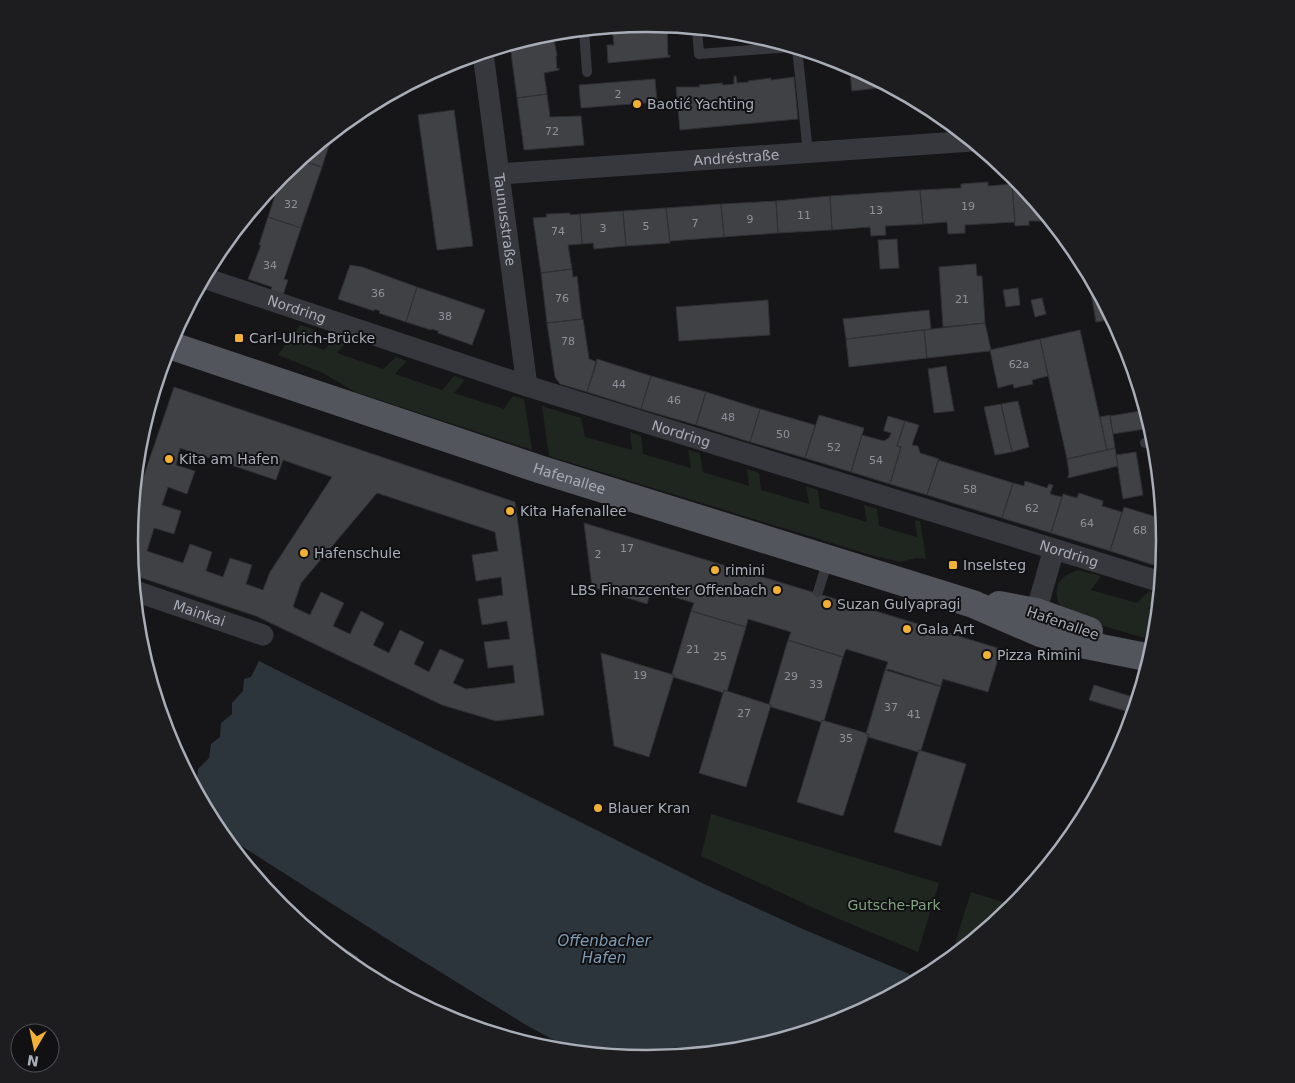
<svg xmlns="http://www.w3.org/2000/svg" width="1295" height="1083" font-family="'DejaVu Sans',sans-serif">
<rect width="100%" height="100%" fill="#161618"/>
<!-- green -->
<path fill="#1e261f" d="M300 325 316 330 303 342 324 350 336 336 349 340 337 353 383 369 396 357 407 361 395 374 442 390 454 376 465 380 454 393 504 409 513 396 524 399 532 450 355 392 323 373 278 355Z
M542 406 581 418 585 437 632 450 630 432 641 436 643 454 691 468 688 450 700 453 703 472 749 486 747 469 759 473 761 490 809 504 806 486 818 490 820 508 867 522 864 505 877 509 879 526 917 537 915 520 920 521 926 559 916 558 900 562 874 556 549 456Z
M1078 570 1101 576 1091 590 1137 603 1149 591 1159 595 1148 608 1158 611 1155 641C1134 634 1076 621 1062 607 1057 603 1056 596 1057 589 1058 578 1068 574 1078 570Z
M711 814 939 883 918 952 825 913 701 856Z
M971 892 1015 906 950 959Z"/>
<!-- water -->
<path fill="#2c353c" d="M259 661 704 884 798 927 921 979 845 1020 748 1049 647 1059 576 1052 526 1025 395 944 218 831 193 785 197 780 198 769 209 758 211 744 220 737 221 723 232 714V703L243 691 244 679 251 677Z"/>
<!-- building -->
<path fill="#404145" stroke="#303034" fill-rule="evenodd" d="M648 24 667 26 668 56 670 55V57L608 63 607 45H614L612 27Z
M559 32 553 33 557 56H556L557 69 559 68V70L544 73 547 94 517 98 510 45 547 34Z
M849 65 886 85 887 87 852 91Z
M734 76H736L737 83 749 82 748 81 771 78V80L794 77 798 119 680 130 676 87H700L699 85 722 83 723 85 734 84Z
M655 79 657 102 581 108 579 85Z
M547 94 550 117 581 116 584 145 524 150 517 98Z
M454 110 473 246 437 250 418 115Z
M333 133 322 167 300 160Z
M300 160 322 167 301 228 268 217 277 190 279 191 281 184H280L283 174Z
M988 182V186L1012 184 1015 222 965 225V233L948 234 947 222 923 224 920 190 961 188V184Z
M1020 183 1051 221H1029V225L1015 226 1012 184Z
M920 190 923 224 885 226 886 235 871 236 870 227 832 230 830 196Z
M830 196 832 230 778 233 776 201Z
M776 201 778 233 724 237 721 204Z
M721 204 724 237 670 241 666 208Z
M666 208 670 243 626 246 623 211Z
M623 211 626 246 594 249 593 243 582 244 580 214Z
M570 213V215L580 214 582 244 568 245 572 269 541 273 533 218 547 217 546 214Z
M268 217 301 228 284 279 288 280 283 295 271 291 272 287 248 279 261 245H259Z
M897 239 899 268 880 269 878 240Z
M976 264 977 276H982L985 323 943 327 939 267Z
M350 265 362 267 417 287 406 322 379 313 380 311 374 309V311L338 299Z
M572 269 573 277 577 276 582 319 547 323 541 273Z
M1087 270 1113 319 1096 322Z
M417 287 485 310 472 345 438 333V331L432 329 431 330 406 322Z
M1018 288 1020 305 1006 307 1003 290Z
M1042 298 1046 314 1035 317 1031 300Z
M768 300 770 335 679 341 676 307Z
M929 310 931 329 846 339 843 319Z
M583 319 589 359 597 362 587 392 560 384 555 377 547 323Z
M985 323 991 350 990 351 927 358 924 330Z
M924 330 927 358 849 367 846 339Z
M1080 330 1107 450 1067 459 1040 339Z
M1040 339 1048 376 1032 380 1033 384 1014 388 1013 384 998 388 990 350Z
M597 359 651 376 641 409 587 392Z
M946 366 954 411 934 413 928 369Z
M651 376 706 392 696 425 641 409Z
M174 387 515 502 544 715 496 721 442 705 256 616 133 575 130 541 133 508ZM180 448 276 480 283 460 332 477 270 572 263 590 246 584 252 565 230 558 223 577 206 571 212 552 190 544 183 563 147 551 154 528 174 534 181 511 162 505 168 487 187 494 195 471 176 465ZM377 493 495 532 498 551 472 555 476 581 501 577 503 595 478 599 482 625 507 621 510 639 484 642 488 668 513 665 515 683 466 689 453 683 464 660 440 649 429 672 414 664 424 642 400 630 389 653 373 645 384 623 361 611 350 634 333 626 344 603 321 592 310 615 293 607 301 583Z
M706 392 760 409 750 442 696 425Z
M1018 401 1029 447 1012 452 1001 404Z
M1001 404 1012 452 995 455 984 407Z
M760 409 815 425 805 458 750 442Z
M1146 410 1151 428 1113 434 1110 416Z
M819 415 864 428 851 472 805 458Z
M1110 415 1115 448 1107 450 1100 417Z
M888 416 905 421 897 446 901 447 890 484 851 472 862 435 884 441 889 438 891 433 884 431V429Z
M905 421 919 425 912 445 918 446 920 453 939 459 927 495 890 484 901 447 897 446Z
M1115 448 1118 466 1068 478 1069 473 1067 459Z
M1136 452 1143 495 1123 499 1116 455Z
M938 460 1013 483 1002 518 927 495Z
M1025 481 1047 488 1049 484 1053 485 1050 494 1062 497 1051 533 1002 518 1013 483 1024 486Z
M1079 493 1103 501 1102 506 1122 512 1110 551 1051 533 1063 494 1077 498Z
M1124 507 1163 519 1165 542 1163 568 1110 551Z
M584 523 1001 649 988 692 943 679 941 686H938L885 670 888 662 846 649 843 657 790 641 788 640 791 632 748 619 746 627 691 611 694 603 651 590 647 604 592 587Z
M691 611 746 627 727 691 724 690V693L673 677 674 675 672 674Z
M788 640 843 657 824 721 822 720 821 722 771 707V705L769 704Z
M601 653 674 675 649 757 614 746Z
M888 669 941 686 921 750H919L918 752 868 737 869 734H866L885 670Z
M1094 685 1136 698 1132 713 1089 700Z
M724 690 771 705 746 787 699 773Z
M822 720 869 734 843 816 797 802Z
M919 750 966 764 941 846 894 832Z
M310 927 358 957 352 966 308 930Z
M424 1000 460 1023 449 1020 421 1004Z"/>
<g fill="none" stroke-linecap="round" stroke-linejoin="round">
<!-- lane -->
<path stroke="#37383d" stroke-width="10" d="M697 29 699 54 791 47
M584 30 587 72
M797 48 808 153
M1145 443 1155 442
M818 592 828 560"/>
<!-- street -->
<g stroke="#37383d" stroke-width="21">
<path id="s1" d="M483 53 527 386"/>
<path id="s2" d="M499 174 972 141"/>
<path id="s3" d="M204 278 527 386 1161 582"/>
<path id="s4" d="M135 591 263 635"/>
<path d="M1036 612 1054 549"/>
</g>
<!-- primary -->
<g stroke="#53555c" stroke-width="28">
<path id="s5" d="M169 345 539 469 973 604 1040 633 1076 643 1151 658"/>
<path d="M999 605 1036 612 1089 631"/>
</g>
</g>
<!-- markers -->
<g fill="#f2b134" stroke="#111113" stroke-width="2">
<circle cx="637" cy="104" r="5"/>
<rect x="234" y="333" width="10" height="10" rx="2.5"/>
<circle cx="169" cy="459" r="5"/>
<circle cx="510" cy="511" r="5"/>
<circle cx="304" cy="553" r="5"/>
<rect x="948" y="560" width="10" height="10" rx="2.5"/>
<circle cx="715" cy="570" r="5"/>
<circle cx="777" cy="590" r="5"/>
<circle cx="827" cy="604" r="5"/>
<circle cx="907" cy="629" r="5"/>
<circle cx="987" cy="655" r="5"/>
<circle cx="598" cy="808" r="5"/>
</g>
<g text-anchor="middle" stroke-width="4" stroke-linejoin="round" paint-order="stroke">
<!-- number labels -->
<g font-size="11" fill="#8e929b">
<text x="618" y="98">2</text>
<text x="552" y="135">72</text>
<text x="291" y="208">32</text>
<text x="968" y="210">19</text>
<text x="876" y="214">13</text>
<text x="804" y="219">11</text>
<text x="750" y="223">9</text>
<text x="695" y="227">7</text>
<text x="646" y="230">5</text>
<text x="603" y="232">3</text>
<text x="558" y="235">74</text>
<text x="270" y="269">34</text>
<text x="378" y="297">36</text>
<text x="562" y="302">76</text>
<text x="962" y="303">21</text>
<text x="445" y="320">38</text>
<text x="568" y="345">78</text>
<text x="1019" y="368">62a</text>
<text x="619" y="388">44</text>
<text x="674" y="404">46</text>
<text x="728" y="421">48</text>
<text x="783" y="438">50</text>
<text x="834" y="451">52</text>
<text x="876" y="464">54</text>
<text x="970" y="493">58</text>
<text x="1032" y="512">62</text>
<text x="1087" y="527">64</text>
<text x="1140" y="534">68</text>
<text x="627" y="552">17</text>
<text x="598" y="558">2</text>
<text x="693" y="653">21</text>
<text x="720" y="660">25</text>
<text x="640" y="679">19</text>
<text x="791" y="680">29</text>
<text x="816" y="688">33</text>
<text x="891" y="711">37</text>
<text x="744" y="717">27</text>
<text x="914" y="718">41</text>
<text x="846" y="742">35</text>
</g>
<!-- poi labels -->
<g font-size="14" fill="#a8adb8" stroke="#111113" text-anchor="start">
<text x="647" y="109">Baotić Yachting</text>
<text x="249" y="343">Carl-Ulrich-Brücke</text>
<text x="179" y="464">Kita am Hafen</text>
<text x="520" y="516">Kita Hafenallee</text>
<text x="314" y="558">Hafenschule</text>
<text x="963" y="570">Inselsteg</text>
<text x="725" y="575">rimini</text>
<text x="767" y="595" text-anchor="end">LBS Finanzcenter Offenbach</text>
<text x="837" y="609">Suzan Gulyapragi</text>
<text x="917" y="634">Gala Art</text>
<text x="997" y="660">Pizza Rimini</text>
<text x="608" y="813">Blauer Kran</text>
</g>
<!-- street labels -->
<g font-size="14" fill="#a8adb8" stroke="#111113">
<text dy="5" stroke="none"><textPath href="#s2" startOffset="238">Andréstraße</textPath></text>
<text dy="5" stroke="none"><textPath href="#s1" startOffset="168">Taunusstraße</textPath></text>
<text dy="5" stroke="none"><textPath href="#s3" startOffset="98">Nordring</textPath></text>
<text dy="5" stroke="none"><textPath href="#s3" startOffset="502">Nordring</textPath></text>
<text dy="5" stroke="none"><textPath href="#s5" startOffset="422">Hafenallee</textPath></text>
<text dy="5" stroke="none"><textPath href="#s3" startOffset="908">Nordring</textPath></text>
<text dy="5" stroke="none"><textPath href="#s4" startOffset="68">Mainkai</textPath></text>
<text transform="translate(1063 623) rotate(19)" y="5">Hafenallee</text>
</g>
<!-- park labels -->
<g font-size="14" fill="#7fa381" stroke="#111113">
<text x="894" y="910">Gutsche-Park</text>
</g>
<!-- water labels -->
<g font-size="15" font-style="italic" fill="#7f9bb3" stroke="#111113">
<text x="604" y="946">Offenbacher<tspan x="604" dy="17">Hafen</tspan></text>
</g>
</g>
<!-- crop -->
<path d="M0 0H1295V1083H0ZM138 541a509 509 0 1 1 1018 0a509 509 0 1 1-1018 0Z" fill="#1d1d20" fill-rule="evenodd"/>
<path fill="none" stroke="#a8adb8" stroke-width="2.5" d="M138 541a509 509 0 1 1 1018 0a509 509 0 1 1-1018 0Z"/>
<!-- north arrow -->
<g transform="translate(35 1048) rotate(189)"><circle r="24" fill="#111113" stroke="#4d4f55"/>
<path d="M0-4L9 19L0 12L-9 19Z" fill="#f2b134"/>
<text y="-8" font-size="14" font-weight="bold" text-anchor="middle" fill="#a8adb8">N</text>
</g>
</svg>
